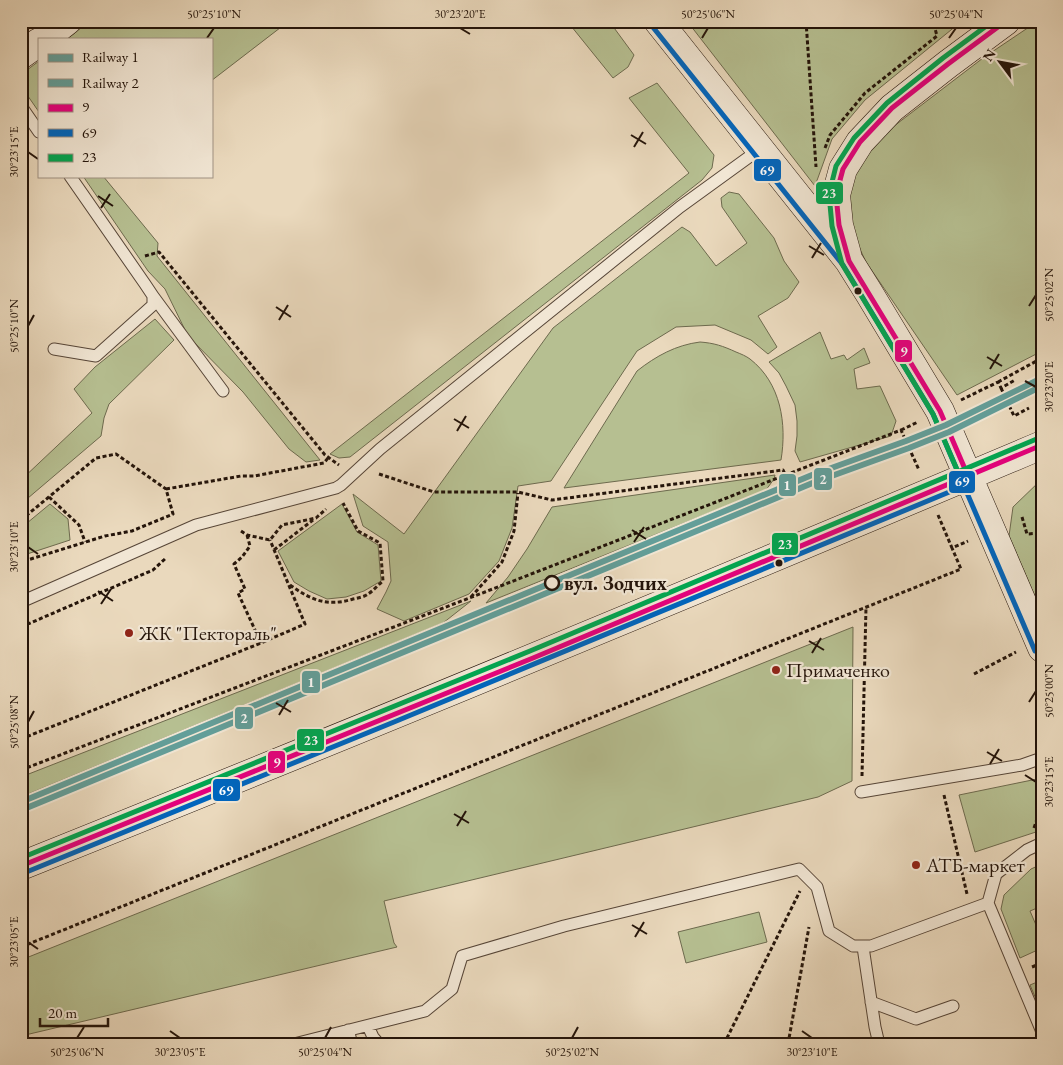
<svg xmlns="http://www.w3.org/2000/svg" width="1063" height="1065" font-family="'EB Garamond',serif">
<rect width="100%" height="100%" fill="#ead9bd"/>
<filter id="stains"><feTurbulence type="fractalNoise" baseFrequency=".004" numOctaves="4"/><feColorMatrix values="0 0 0 0 .2 0 0 0 0 .09 0 0 0 0 .02 0 0 0 .5 -.17"/></filter>
<radialGradient id="worn" r=".72"><stop offset=".6" stop-color="#630" stop-opacity="0"/><stop offset="1" stop-color="#630" stop-opacity=".3"/></radialGradient>
<!-- green -->
<path fill="#b6bf91" stroke="#6d6a4e" d="M90 21H289L211 81V39H67Z
M567 21H609L634 55 628 67 613 78Z
M687 21H962L865 100 832 139 815 186Z
M1038 21H1042V351L957 395 866 262 847 221 851 177 881 136 983 58Z
M39 61V112L23 89 21 78 27 70Z
M657 83 714 155 712 168 702 180 350 457 339 458 330 454 689 173 629 98Z
M83 176H103L158 243 157 256 320 460 306 462 289 449 243 392 188 336 165 289 148 271Z
M729 192 739 194 774 238 784 261 799 282 788 298 758 316 777 347 768 354 751 340 715 325 676 327 637 351 551 481 518 486 512 528 499 561 469 594 404 621 377 609 386 592 391 581 388 542 363 526 353 494 404 534 553 328 682 227 690 232 716 266 747 243 722 207 721 198Z
M155 319 174 340 109 404 104 418 101 436 21 504V480L92 413 74 389 95 367Z
M820 332 831 359 844 355 847 360 864 348 870 363 854 369 857 389 880 386 896 421 891 436 800 462 795 451 797 436V421L795 405 786 386 779 373 769 362Z
M700 342C714 343 723 346 736 352 741 354 746 356 750 359 781 383 787 424 781 460L564 488 637 371C656 356 676 345 700 342Z
M775 475 774 479 766 490 486 603 508 577 527 549 552 507Z
M1042 479V613L1009 536 1013 507Z
M50 504 68 519 70 540 21 556V528Z
M342 504 357 532 378 545 381 581 364 591 346 597 327 599 309 591 294 582 278 551Z
M471 601 443 623 21 797V777Z
M853 627 852 781 818 797 384 901 394 943 397 947 21 1036V960Z
M1042 778V830L975 852 959 795Z
M1042 864V906L1030 911 1042 939V948L1020 958 1001 909 1004 895 1031 869Z
M759 912 767 942 686 963 678 932Z
M1042 980V1013L1030 985Z"/>
<g fill="none" stroke-linecap="round" stroke-linejoin="round">
<!-- lane casing -->
<g stroke="#564537" stroke-width="13">
<path id="lane" d="M21 106 39 132
M153 296 223 391
M54 349 96 356 153 305V296L145 284 70 176
M21 602 196 525 336 488 341 485 380 449 680 207 760 149
M861 792 1022 765 1042 758
M1042 843 1027 850 996 874 988 903 1042 1032
M863 947 875 1027 879 1044
M871 1002 916 1019 953 1006
M368 1026 373 1037 379 1044
M348 1030 352 1044
M294 1044 425 1011 452 989 462 956 564 926 799 869 817 887 829 931 853 946H871L988 903"/>
</g>
<!-- secondary casing -->
<g stroke="#24140a" stroke-width="29">
<path id="secondary" d="M658 21 849 261 869 293 940 411 946 425 1042 648
M44 39 67 21
M21 55 39 42
M847 254 839 225 836 195 843 169 860 142 892 108 948 64 1006 21
M21 866C363 729 703 588 1042 445"/>
</g>
<!-- path -->
<path stroke="#24140a" stroke-width="3" stroke-dasharray="4 2.5" stroke-linecap="butt" d="M806 21 816 167
M825 148 830 135 865 93 937 36 933 21
M145 256 159 252 325 455 339 465
M998 382 1042 358
M1001 388 1014 416 1029 408
M961 400 998 382 1001 388 1015 380
M901 430 918 422
M379 474 434 492H518L552 500 783 470 786 476
M166 489 241 476H254L324 463 328 458
M49 497 79 525 85 542
M938 515 952 548 968 541
M1022 517 1027 534 1042 533
M21 520 96 458 116 454 166 489 173 514 132 531 105 536 21 562
M241 531 247 535 270 540 282 525 316 518 326 509
M247 535 250 546 242 557 234 564 245 589 238 593 261 643
M274 550 313 520
M290 585C311 600 327 607 353 599 358 598 364 597 368 594 373 591 378 585 383 581L380 543 358 531 343 503
M471 597 502 562 514 531 518 493
M21 627 153 570 166 558
M974 674 1016 652
M21 739 261 643 305 624 270 540
M21 770 485 592 901 430 919 470
M862 776 866 607
M944 795 967 894
M1034 828 1042 804
M21 947 961 569 952 548
M1032 967 1042 963
M724 1044 800 891
M788 1044 809 927"/>
<!-- lane -->
<use href="#lane" stroke="#f1e6d4" stroke-width="11"/>
<!-- secondary -->
<use href="#secondary" stroke="#f1e6d4" stroke-width="28"/>
<!-- bus-1 casing -->
<g stroke="#f1e6d4" stroke-width="9">
<path id="bus-1" d="M968 476 940 411 849 261 839 225 836 195 843 169 860 142 892 108 948 64 1006 21
M21 866 533 658 1042 445"/>
</g>
<!-- bus-2 casing -->
<g stroke="#f1e6d4" stroke-width="9">
<path id="bus-2" d="M652 26 843 265 933 414 1035 651
M24 873 394 722 971 483"/>
</g>
<!-- bus-3 casing -->
<g stroke="#f1e6d4" stroke-width="9">
<path id="bus-3" d="M961 479 933 414 842 264 832 226 829 194 836 166 854 138 887 103 943 58 993 21
M21 858 530 651 1039 438"/>
</g>
<!-- bus-1 -->
<use href="#bus-1" stroke="#e5007d" stroke-width="5"/>
<!-- bus-2 -->
<use href="#bus-2" stroke="#0065bd" stroke-width="5"/>
<!-- bus-3 -->
<use href="#bus-3" stroke="#00a651" stroke-width="5"/>
<!-- rail-1 casing -->
<g stroke="#f1e6d4" stroke-width="10">
<path id="rail-1" d="M21 802 812 475 906 441 946 425 1042 378"/>
</g>
<!-- rail-2 casing -->
<g stroke="#f1e6d4" stroke-width="10">
<path id="rail-2" d="M24 809 815 482 909 448 949 432 1042 386"/>
</g>
<!-- rail-1 -->
<use href="#rail-1" stroke="#639e99" stroke-width="6"/>
<!-- rail-2 -->
<use href="#rail-2" stroke="#639e99" stroke-width="6"/>
</g>
<!-- ticks -->
<path fill="none" stroke="#24140a" stroke-width="2" d="M460 28 470 34M207 38 214 28M702 38 708 28M949 38 956 28M631 135 646 144M634 147 643 132M28 152 38 159M98 196 113 206M101 208 110 194M809 246 824 255M812 258 821 243M1029 306 1036 295M276 307 291 317M279 320 288 305M28 326 34 315M987 357 1002 366M990 369 999 354M1025 381 1036 387M454 419 469 428M457 431 466 416M632 530 646 539M634 542 644 527M28 547 38 554M98 591 113 601M101 604 111 589M809 641 824 650M812 653 821 638M1029 702 1036 691M276 703 291 712M279 715 288 700M28 722 34 711M987 752 1002 761M990 764 999 749M1025 775 1036 782M454 814 469 823M457 826 466 811M632 925 647 934M635 937 644 922M28 942 38 949M170 1031 180 1038M802 1031 812 1038M77 1038 84 1027M325 1038 331 1027M572 1038 578 1027"/>
<!-- markers -->
<g fill="#24140a" stroke="#f1e6d4" stroke-width="2">
<circle cx="858" cy="291" r="4.5"/>
<circle cx="779" cy="563" r="4.5"/>
</g>
<circle fill="#f1e6d4" stroke="#24140a" stroke-width="2.5" cx="552" cy="583" r="7"/>
<g fill="#8f2418" stroke="#f1e6d4" stroke-width="2">
<circle cx="129" cy="633" r="5"/>
<circle cx="776" cy="670" r="5"/>
<circle cx="916" cy="865" r="5"/>
</g>
<g text-anchor="middle" stroke-width="4.5" stroke-linejoin="round" paint-order="stroke">
<!-- stop labels -->
<g font-size="20" font-weight="bold" fill="#24140a" stroke="#f1e6d4" text-anchor="start">
<text x="564" y="590">вул. Зодчих</text>
</g>
<!-- poi labels -->
<g font-size="20" fill="#24140a" stroke="#f1e6d4" text-anchor="start">
<text x="139" y="640">ЖК "Пектораль"</text>
<text x="786" y="677">Примаченко</text>
<text x="926" y="872">АТБ-маркет</text>
</g>
</g>
<g stroke="#f1e6d4" stroke-width="2">
<rect x="753" y="158" width="29" height="24" rx="5" fill="#0065bd"/>
<rect x="815" y="181" width="29" height="24" rx="5" fill="#00a651"/>
<rect x="894" y="339" width="19" height="24" rx="5" fill="#e5007d"/>
<rect x="813" y="467" width="20" height="24" rx="5" fill="#639e99"/>
<rect x="948" y="470" width="28" height="24" rx="5" fill="#0065bd"/>
<rect x="778" y="473" width="19" height="24" rx="5" fill="#639e99"/>
<rect x="771" y="532" width="28" height="24" rx="5" fill="#00a651"/>
<rect x="301" y="670" width="20" height="24" rx="5" fill="#639e99"/>
<rect x="234" y="706" width="20" height="24" rx="5" fill="#639e99"/>
<rect x="296" y="728" width="29" height="24" rx="5" fill="#00a651"/>
<rect x="267" y="750" width="19" height="24" rx="5" fill="#e5007d"/>
<rect x="212" y="778" width="29" height="24" rx="5" fill="#0065bd"/>
</g>
<g font-size="14" text-anchor="middle" font-weight="bold" fill="#fff">
<text x="767" y="175">69</text>
<text x="829" y="198">23</text>
<text x="904" y="356">9</text>
<text x="823" y="484">2</text>
<text x="962" y="486">69</text>
<text x="787" y="490">1</text>
<text x="785" y="549">23</text>
<text x="311" y="687">1</text>
<text x="244" y="723">2</text>
<text x="311" y="745">23</text>
<text x="277" y="767">9</text>
<text x="226" y="795">69</text>
</g>
<!-- margin -->
<rect width="1063" height="1065" fill="none" stroke="#ead9bd" stroke-width="55"/>
<!-- legend -->
<rect x="38" y="38" width="175" height="140" fill="#f1e6d4" stroke="#9f9283"/>
<rect x="48" y="54" width="25" height="8" fill="#639e99" stroke="#9f9283"/>
<text x="82" y="62" font-size="15" fill="#24140a">Railway 1</text>
<rect x="48" y="79" width="25" height="8" fill="#639e99" stroke="#9f9283"/>
<text x="82" y="88" font-size="15" fill="#24140a">Railway 2</text>
<rect x="48" y="104" width="25" height="8" fill="#e5007d" stroke="#9f9283"/>
<text x="82" y="112" font-size="15" fill="#24140a">9</text>
<rect x="48" y="129" width="25" height="8" fill="#0065bd" stroke="#9f9283"/>
<text x="82" y="138" font-size="15" fill="#24140a">69</text>
<rect x="48" y="154" width="25" height="8" fill="#00a651" stroke="#9f9283"/>
<text x="82" y="162" font-size="15" fill="#24140a">23</text>
<!-- north arrow -->
<g transform="translate(1000 62) rotate(302)" stroke="#f1e6d4" stroke-width="4" paint-order="stroke">
<path d="M0-4L9 19L0 12L-9 19Z" fill="#24140a"/>
<text y="-8" font-size="14" font-weight="bold" text-anchor="middle" fill="#24140a">N</text>
</g>
<!-- scale -->
<path d="M40 1018v8h68v-8" fill="none" stroke="#24140a" stroke-width="2.5"/>
<text x="48" y="1018" font-size="15" fill="#24140a" stroke="#f1e6d4" stroke-width="4" paint-order="stroke">20 m</text>
<rect x="28" y="28" width="1008" height="1010" fill="none" stroke="#24140a" stroke-width="2"/>
<g font-size="12" text-anchor="middle" fill="#24140a">
<text x="214" y="18">50°25'10"N</text>
<text x="460" y="18">30°23'20"E</text>
<text x="708" y="18">50°25'06"N</text>
<text x="956" y="18">50°25'04"N</text>
<text transform="translate(14 152) rotate(-90)" y="4">30°23'15"E</text>
<text transform="translate(1049 295) rotate(-90)" y="4">50°25'02"N</text>
<text transform="translate(14 326) rotate(-90)" y="4">50°25'10"N</text>
<text transform="translate(1049 387) rotate(-90)" y="4">30°23'20"E</text>
<text transform="translate(14 547) rotate(-90)" y="4">30°23'10"E</text>
<text transform="translate(1049 691) rotate(-90)" y="4">50°25'00"N</text>
<text transform="translate(14 722) rotate(-90)" y="4">50°25'08"N</text>
<text transform="translate(1049 782) rotate(-90)" y="4">30°23'15"E</text>
<text transform="translate(14 942) rotate(-90)" y="4">30°23'05"E</text>
<text x="77" y="1056">50°25'06"N</text>
<text x="180" y="1056">30°23'05"E</text>
<text x="325" y="1056">50°25'04"N</text>
<text x="572" y="1056">50°25'02"N</text>
<text x="812" y="1056">30°23'10"E</text>
</g>
<rect width="100%" height="100%" filter="url(#stains)"/>
<rect width="100%" height="100%" fill="url(#worn)"/>
</svg>
